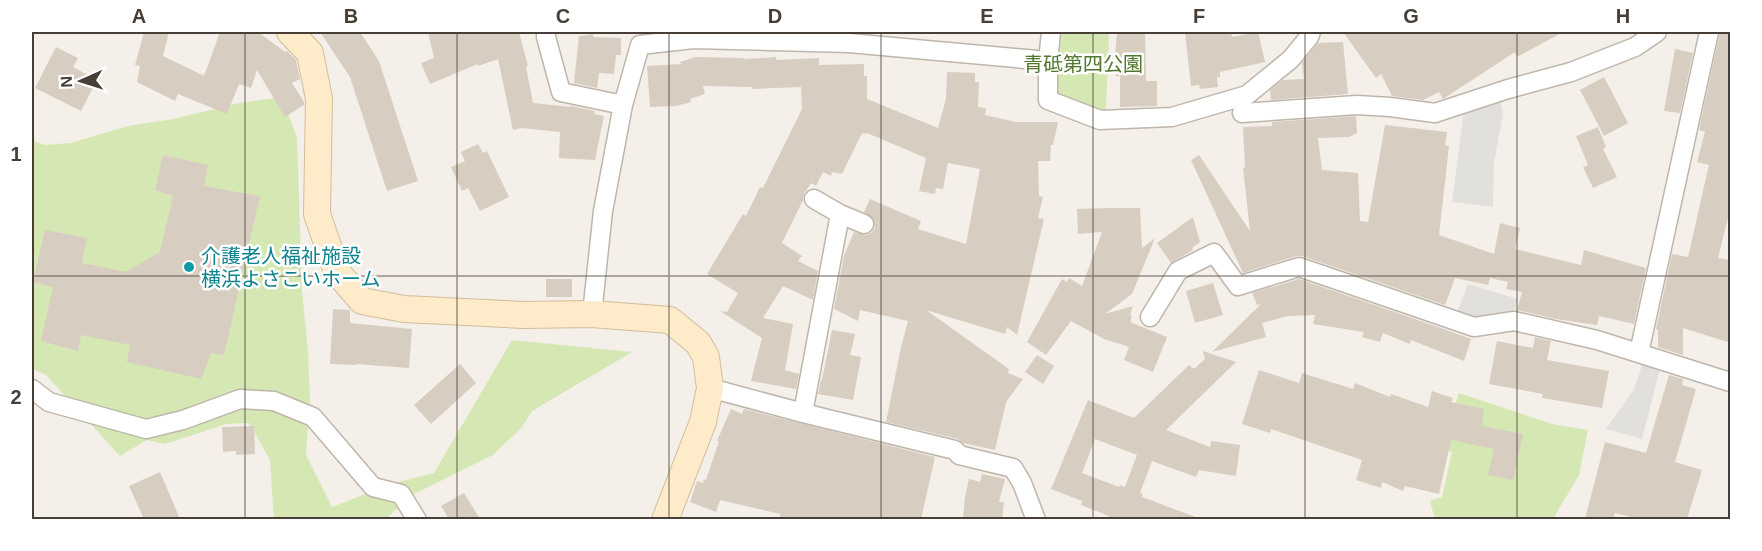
<svg xmlns="http://www.w3.org/2000/svg" width="1762" height="551" font-family="Helvetica,'Noto Sans JP',sans-serif">
<rect width="100%" height="100%" fill="#f4efe9"/>
<!-- green -->
<path fill="#d5e7b3" d="M1058 32H1109L1106 109 1101 114 1057 97Z
M282 97 297 138 302 291 308 351 310 400 306 455 332 507 394 483 434 473 512 340 632 352 532 411 522 427 493 455 412 495 386 519H274L270 460 249 423 226 424 165 444 147 440 120 456 46 375 32 369V140L44 145 71 143 128 126 173 119 239 103Z
M1459 393 1552 424 1588 430 1579 475 1553 519H1435L1430 501 1442 497 1452 452 1440 449Z"/>
<!-- parking -->
<path fill="#e2e0dd" d="M1500 100 1503 114 1494 163 1493 207 1452 202 1464 111Z
M1468 284 1518 299 1512 318 1486 321 1457 313Z
M1643 363 1660 369 1642 439 1606 429 1633 391Z"/>
<!-- building -->
<path fill="#d8cdc1" fill-rule="evenodd" d="M144 32H169L163 56 204 76 220 32H258L285 52 287 51 296 60 300 79 292 83 304 102V105L285 117 257 70 251 88 239 84 227 114 178 94 175 101 137 82 140 66 135 65Z
M320 32H360L379 61 418 181 387 191 350 77Z
M428 32H519L528 66 526 67 533 103 571 107V106L595 111 594 114 604 116 595 160 559 158 560 132 522 128 513 130 498 59 478 66V64L430 84 421 63 434 58Z
M1117 32H1145L1146 81H1157V106L1120 107V76H1116V56H1115Z
M1185 32H1231L1232 37 1258 32 1265 62 1220 72V77H1217L1218 87 1200 89 1199 85 1191 86Z
M1343 32H1563L1517 57 1515 52 1446 97 1443 99 1439 92 1423 100 1392 96 1381 74 1376 78Z
M1720 32H1731V206L1718 258 1731 260V343L1683 328V355L1658 347V330L1656 329 1672 254 1688 257 1709 165 1697 162 1705 132 1699 130Z
M593 34V37L621 38V55H616L614 74 599 73 597 88 574 83 579 36Z
M1343 42 1348 94 1271 100 1270 90 1283 80 1304 79 1302 63 1318 43Z
M56 47 78 58 73 67 97 80 81 111 35 88Z
M1675 49 1693 53 1680 113 1664 111Z
M696 57 744 58V59L776 57V60L819 58V65L864 64V76H867V99L938 128 946 99 947 72 975 73V82H979L978 107 986 108 985 115 1016 122H1058L1053 145H1051L1050 161H1038L1039 196 1043 197 1038 218 1044 219 1017 335 1007 327 1005 334 926 310 1009 369 1008 373 1023 379 1006 402 995 450 963 443 958 439 886 422 901 347 908 321 860 310 858 321 834 309 844 256 854 232 866 235 871 233 875 228 873 218 864 212 870 199 921 221 918 229 966 244 980 169 948 163 943 189 936 188 935 194 919 191 926 158 867 133 866 134 862 133 842 174 832 172 831 176 823 172 816 186 811 183 804 194 803 200 782 243 802 256 798 261 818 271 813 300 783 286 763 318 793 324 785 370 799 374 796 389 751 381 762 338 720 311 727 312 738 293 707 274 743 214 746 216 760 187 763 188 802 109 801 87 752 89V87L703 86 705 94 690 99 691 102 676 106 650 107 647 66 681 64 680 62Z
M1604 77 1628 123 1604 136 1580 90Z
M1356 116 1357 133 1349 137 1318 138 1322 170 1358 173 1360 221 1368 222 1385 125 1447 132 1445 145 1449 146 1439 235 1494 254 1500 223 1520 228 1515 249 1581 265 1584 250 1646 268 1634 324 1599 316 1597 325 1556 319 1517 310 1522 292 1506 289 1508 282 1490 278 1488 285 1455 278 1445 305 1302 256H1296L1243 273 1191 160 1199 155 1250 231 1243 168H1245L1243 127 1272 126V122Z
M1598 127 1606 147 1603 149 1617 177 1593 188 1583 167 1588 165 1576 136Z
M478 144 483 153 487 151 509 197 480 211 468 188 462 191 451 167 465 161 461 152Z
M163 155 208 165 204 186 260 196 224 355 211 353 201 379 127 362 130 345 81 335 78 351 41 341 53 287 33 282 45 230 87 238 82 263 126 272 160 252 173 196 155 190Z
M1107 208H1140L1142 248 1155 238 1132 294 1105 314 1133 306 1130 315 1132 316 1130 322 1167 337 1153 372 1124 360 1129 347 1104 339 1071 321 1046 355 1027 342 1062 279 1067 282 1069 278 1082 286 1102 232 1078 234 1077 209Z
M1193 217 1200 242 1192 248 1193 250 1188 253 1171 263 1157 243Z
M546 279H572V297H546Z
M1299 279 1438 327 1471 339 1464 361 1411 340 1410 344 1383 333 1380 342 1362 337 1364 332 1313 324 1315 315 1288 316 1262 323 1266 337 1212 352 1261 304 1257 305 1252 293Z
M1213 283 1223 315 1195 323 1186 291Z
M333 309 350 310V323L412 329 409 368 356 364V365L330 364Z
M832 330 855 334 850 355 861 357 853 400 818 394 821 380H822Z
M1535 337 1551 341 1547 360 1609 371 1602 408 1542 398 1543 394 1489 384 1497 341 1533 348Z
M1203 351 1236 362 1166 430 1210 447 1211 441 1240 445 1236 476 1199 470 1196 477 1152 461 1140 493 1143 494 1142 497 1198 518 1197 519H1108L1109 516 1081 505 1082 501 1051 489 1088 400 1134 418 1189 365 1194 369 1205 359ZM1095 439 1137 455 1125 487 1120 485 1119 487 1082 473Z
M1037 355 1054 366 1043 384 1025 372Z
M460 364 476 383 431 424 414 405Z
M1259 370 1299 383 1302 373 1353 389 1355 383 1390 397 1391 394 1428 407 1432 391 1453 398 1451 402 1484 409 1482 426 1523 434 1513 480 1488 475 1494 449 1451 440 1439 494 1405 486 1403 491 1382 482 1381 488 1356 480 1362 460 1271 429 1270 433 1242 424Z
M1669 375 1683 379 1682 385 1696 389 1675 462 1702 470 1687 519H1640L1615 513 1613 519H1585L1605 442 1646 453Z
M731 409 742 414 744 409 935 457 921 519H780V514L720 500 716 512 690 502 697 481 703 483 704 479 706 480 719 441H717Z
M254 426 255 454 236 455V451L223 452 222 427Z
M160 472 180 519H144L129 486Z
M982 474 1005 479 999 502H1004L1002 519H963L965 497 969 479 980 482Z
M464 493 480 519H449L441 506Z"/>
<g fill="none" stroke-linecap="round" stroke-linejoin="round">
<!-- street casing -->
<g stroke="#bfb6ab" stroke-width="21">
<path id="street" d="M546 32V37L561 92 623 105
M1051 32 1048 61V100L1100 120 1172 117 1247 95 1291 59 1309 37 1311 32
M1242 113 1357 105 1390 107 1435 113 1508 89 1571 72 1635 47 1657 32
M814 199 840 214 864 224
M592 314 603 211 623 105 640 45 693 39 849 43 1048 61
M1150 317 1178 271 1214 253 1238 286 1299 267 1474 327 1514 321 1597 340 1730 382
M1639 353 1709 32
M710 388 803 413 955 450 959 455 1013 468 1022 483 1036 520
M32 389 49 402 146 429 183 420 240 399 274 401 313 417 373 487 401 494 417 520
M803 413 840 214"/>
</g>
<!-- secondary casing -->
<g stroke="#d2bd99" stroke-width="28">
<path id="secondary" d="M290 32 310 53 319 99 317 214 337 272 362 301 404 309 523 315 592 314 670 320 698 343 706 357 710 388 703 422 665 520"/>
</g>
<!-- street -->
<use href="#street" stroke="#fff" stroke-width="18"/>
<!-- secondary -->
<use href="#secondary" stroke="#fdebca" stroke-width="26"/>
</g>
<!-- grid -->
<path fill="none" stroke="#473f37" stroke-width="1.5" stroke-opacity="0.55" d="M245 32V520M457 32V520M669 32V520M881 32V520M1093 32V520M1305 32V520M1517 32V520M32 276H1730"/>
<!-- markers -->
<circle fill="#0f9aa8" stroke="#fff" stroke-width="2" cx="189" cy="267" r="6"/>
<g text-anchor="middle" stroke-width="5" stroke-linejoin="round" paint-order="stroke">
<!-- park labels -->
<g font-size="20" fill="#51782c" stroke="#fff">
<text x="1083" y="71">青砥第四公園</text>
</g>
<!-- culture labels -->
<g font-size="20" fill="#0d838f" stroke="#fff" text-anchor="start">
<text x="201" y="263">介護老人福祉施設<tspan x="201" dy="23">横浜よさこいホーム</tspan></text>
</g>
</g>
<!-- border -->
<rect width="1762" height="551" fill="none" stroke="#ffffff" stroke-width="66"/>
<!-- north arrow -->
<g transform="translate(81 81) rotate(267)" stroke="#ffffff" stroke-width="4.5" paint-order="stroke">
<path d="M0-4.5L10 22L0 15L-10 22Z" fill="#473f37"/>
<text y="-9" font-size="16" font-weight="bold" text-anchor="middle" fill="#473f37">N</text>
</g>
<rect x="33" y="33" width="1696" height="485" fill="none" stroke="#473f37" stroke-width="2"/>
<g font-size="20" text-anchor="middle" font-weight="bold" fill="#473f37">
<text x="139" y="23">A</text>
<text x="351" y="23">B</text>
<text x="563" y="23">C</text>
<text x="775" y="23">D</text>
<text x="987" y="23">E</text>
<text x="1199" y="23">F</text>
<text x="1411" y="23">G</text>
<text x="1623" y="23">H</text>
<text x="16" y="161">1</text>
<text x="16" y="404">2</text>
</g>
</svg>
